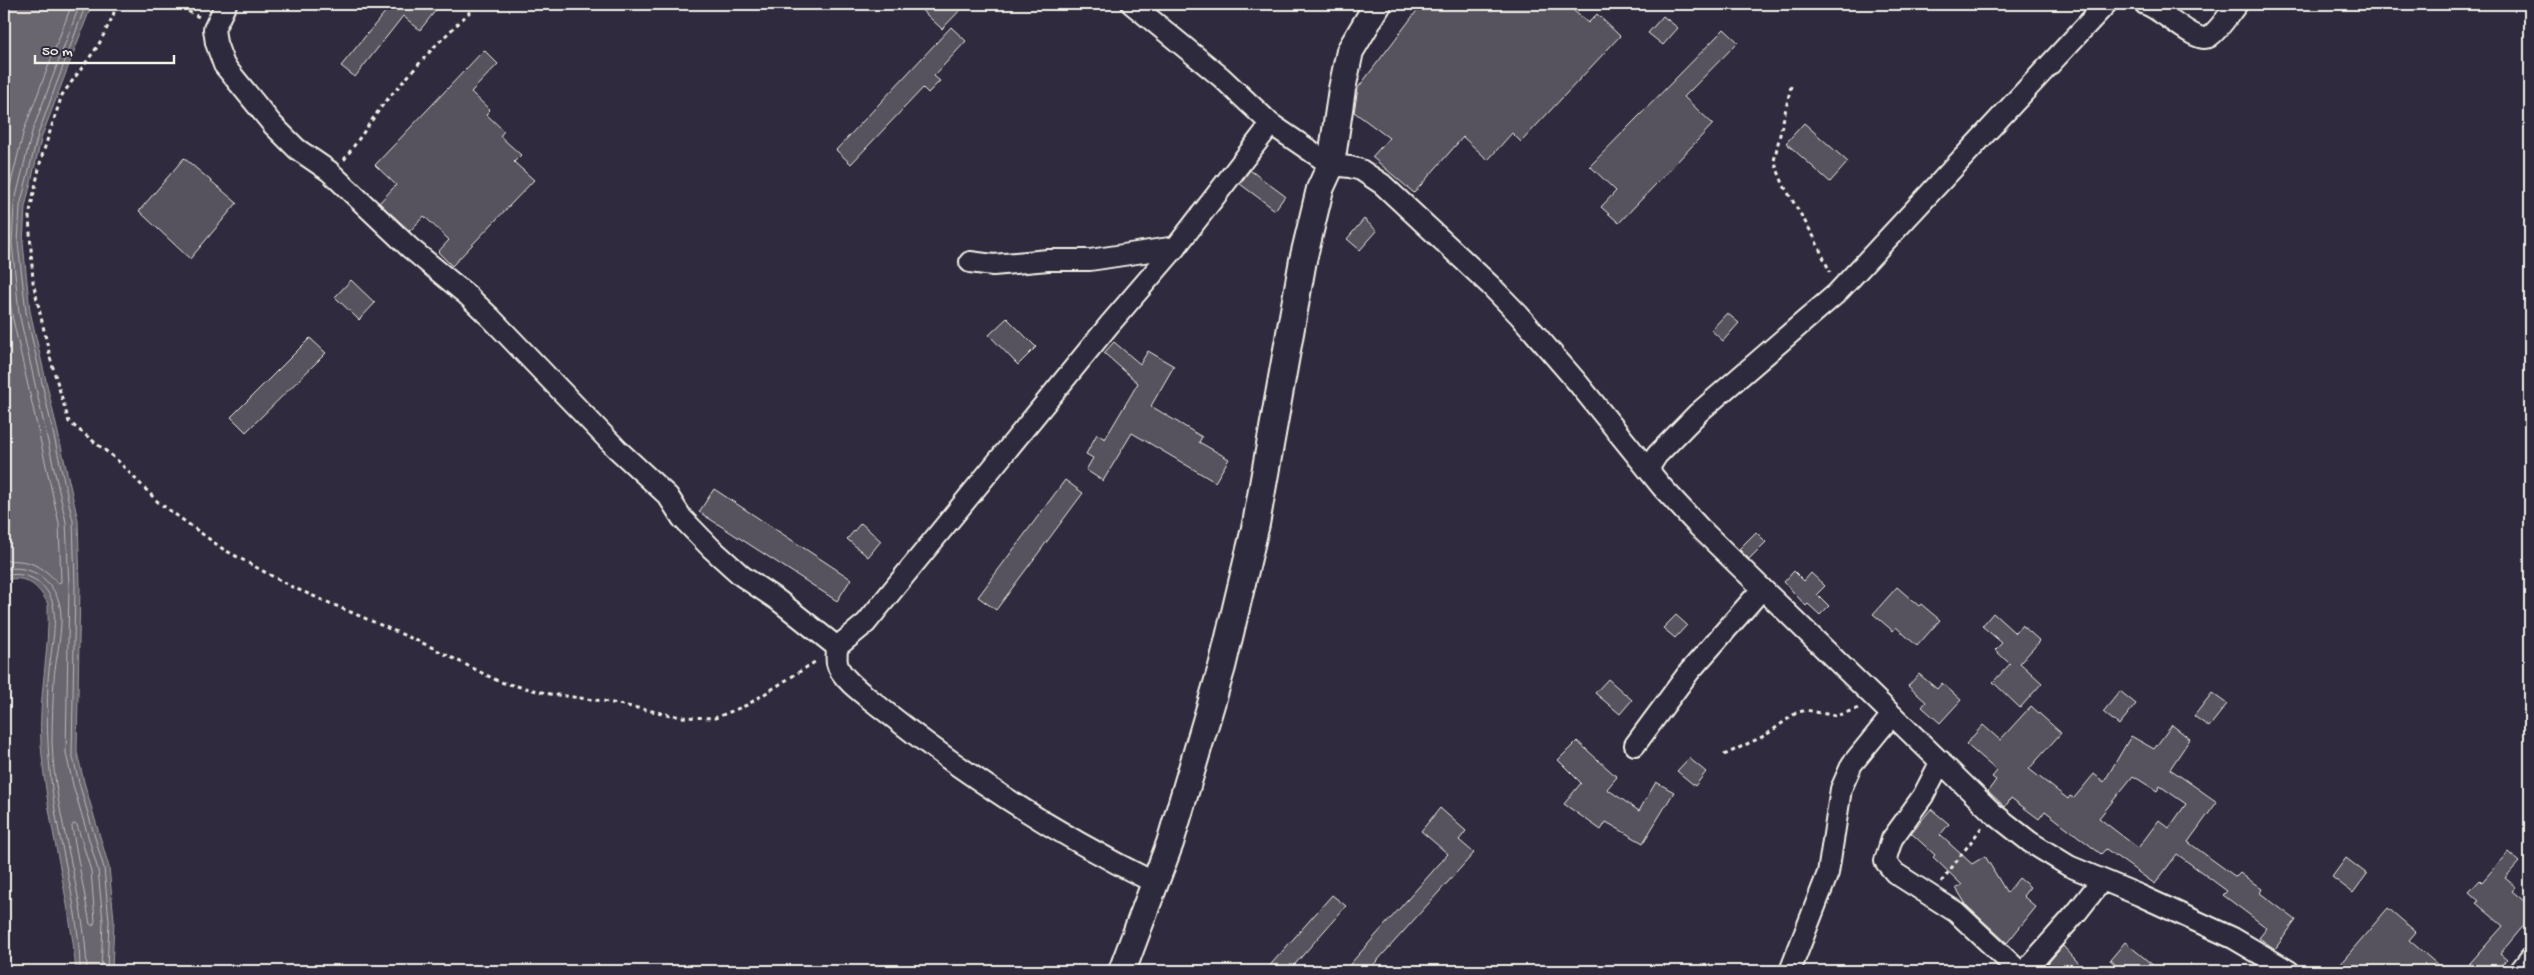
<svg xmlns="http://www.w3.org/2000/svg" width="2534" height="975" font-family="'Gochi Hand',sans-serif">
<rect width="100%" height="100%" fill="#2f2a3d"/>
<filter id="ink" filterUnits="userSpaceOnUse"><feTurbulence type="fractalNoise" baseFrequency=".02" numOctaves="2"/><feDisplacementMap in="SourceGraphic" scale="10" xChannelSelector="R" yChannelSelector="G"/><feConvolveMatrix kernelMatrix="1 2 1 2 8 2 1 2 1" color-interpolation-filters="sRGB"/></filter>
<g filter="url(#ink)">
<!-- water -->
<path fill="#6a6670" stroke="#a19ea0" d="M4 4H92L42 136 25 207 23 243 30 311 78 520 80 586 77 752 84 782 109 867 114 920 112 971H76C70 895 46 821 41 745 38 698 50 651 48 604 39 586 24 573 4 581Z"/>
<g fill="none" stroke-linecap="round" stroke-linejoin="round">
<!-- shore -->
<path stroke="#bdb9b8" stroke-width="1" d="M80 4 32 132 14 205 12 243 19 313 66 522 69 586 66 753 73 785 98 870 103 921 101 971
M86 4 38 134 20 206 18 243 26 312 73 521 75 586 72 753 79 783 104 868 109 921 107 971
M4 561C28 559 42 565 58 583L61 582 59 523 12 315 6 274 4 243 6 203 24 130 72 4
M4 569C28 565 48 575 58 599 66 619 56 656 54 678 53 699 52 722 52 743 55 820 85 894 87 971
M4 576C25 570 45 581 52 601 59 622 49 658 48 681 46 725 48 766 55 810 64 863 80 917 80 971
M74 824 77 825 91 871 95 921 93 926 90 924 72 827Z"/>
</g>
<!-- building -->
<path fill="#56525f" stroke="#f4f1e8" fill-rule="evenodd" d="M388 4H428L436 10 420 30 403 16 355 77 341 66 390 6Z
M915 4H966L942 29Z
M1422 4H1566L1588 23 1597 14 1620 36 1521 142 1512 133 1488 160 1463 137 1414 193 1372 157 1389 138 1354 112 1358 88Z
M1663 16 1678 28 1663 45 1648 33Z
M951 27 966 41 934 76 940 81 928 93 923 88 851 164 836 150Z
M1724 29 1738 42 1684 97 1713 124 1619 223 1601 207 1616 191 1590 166Z
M484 50 498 64 471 92 490 110 486 114 504 131 500 136 521 155 514 162 534 180 452 266 438 252 449 240 424 216 410 231 379 203 396 185 375 165Z
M1804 123 1848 162 1830 182 1786 143Z
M184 158 237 203 190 259 139 211Z
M1250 170 1285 196 1275 210 1240 184Z
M1364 219 1377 231 1360 250 1347 239Z
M351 280 375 303 359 320 335 297Z
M1727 313 1739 323 1723 341 1711 330Z
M1007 318 1036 347 1018 365 989 335Z
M310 338 326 353 246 432 231 417Z
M1114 342 1140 364 1148 351 1174 366 1151 406 1202 437 1199 442 1229 459 1215 482 1132 433 1103 481 1086 470 1093 458 1086 454 1097 434 1105 439 1138 383 1104 353Z
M1065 480 1083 493 996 610 978 597Z
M714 489 851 579 837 601 699 512Z
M861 523 881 541 868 557 847 539Z
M1756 532 1766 542 1749 559 1739 549Z
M1794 571 1804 581 1811 573 1825 586 1817 594 1829 606 1820 615 1808 604 1806 606 1784 582Z
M1897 587 1919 606 1921 604 1940 620 1917 646 1896 627 1893 631 1873 614Z
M1993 613 2015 633 2022 625 2040 641 2020 663 2042 683 2020 708 1993 682 2010 664 1995 650 2002 643 1982 626Z
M1676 615 1687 625 1675 638 1663 628Z
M1919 674 1937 689 1942 683 1961 700 1940 723 1922 707 1926 702 1908 686Z
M1608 679 1632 700 1620 714 1595 693Z
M2120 691 2136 704 2119 725 2103 712Z
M2212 693 2227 704 2209 727 2194 716Z
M2031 706 2061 733 2029 769 2068 799 2070 796 2074 798 2094 774 2104 782 2131 736 2154 749 2172 725 2190 739 2170 769 2217 802 2188 842 2236 877 2240 873 2262 889 2260 893 2296 920 2275 949 2259 938 2267 928 2223 895 2227 891 2177 854 2155 884 2106 849 2101 854 2045 811 2039 819 2011 798 2005 807 1988 791 1996 780 1992 777 1997 771 1966 744 1983 725 2000 740ZM2133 776 2157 791 2160 786 2186 804 2169 828 2159 820 2138 848 2099 818Z
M1577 741 1617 777 1607 789 1639 811 1656 782 1674 792 1643 843 1606 822 1601 830 1564 804 1581 783 1558 760Z
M1689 758 1706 772 1695 786 1677 771Z
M1440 808 1466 831 1459 840 1474 853 1368 971H1344L1448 854 1421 831Z
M1931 809 1949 824 1940 835 1972 864 1985 856 2007 893 2019 878 2030 887 2023 896 2036 907 2007 943 1967 906 1956 888 1962 885 1933 857 1935 855 1911 833Z
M2508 852 2519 862 2505 878 2516 887 2512 891 2530 906V918L2500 954 2507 960 2497 971H2463L2503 926 2476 903 2479 901 2469 892 2480 880 2482 882Z
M2346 858 2367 874 2353 893 2332 877Z
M1332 895 1346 906 1289 971H1265Z
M2388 908 2416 932 2409 940 2445 971H2334Z
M2125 942 2160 971H2123L2110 960Z
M2063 946 2086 971H2041Z"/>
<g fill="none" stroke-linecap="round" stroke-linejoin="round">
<!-- minor casing -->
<g stroke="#f4f1e8" stroke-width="24">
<path id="minor" d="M226 4 214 29 216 43 224 65 273 125 297 149 329 171 410 248 467 295 490 317 617 449 668 496 682 518 711 548 742 576 779 601 837 647
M1132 4 1221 77 1271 124 1331 165 1350 167 1361 170 1382 184 1490 285 1519 315 1577 382 1662 487 1699 527 1993 813 2030 842 2069 866 2139 895 2233 938 2289 971
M2145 4C2161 8 2197 45 2209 37 2220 29 2229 14 2237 4
M970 262 993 265 1048 260H1090L1176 247
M1648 469 1657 455 1698 413 1837 293 2106 4
M1635 745 1689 672 1762 589
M1941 761 1923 796 1892 839 1885 861 1895 873 1956 912 2019 971
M1155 883C1058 835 966 776 881 708 869 698 840 679 837 663 836 658 837 652 837 647L866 623 909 570 1109 325 1176 247 1271 124
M1790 971 1828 873 1841 789 1852 764 1892 715
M2025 971 2077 912 2102 880
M2520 971 2530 958"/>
</g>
<!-- tertiary casing -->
<g stroke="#f4f1e8" stroke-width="30">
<path id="tertiary" d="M1122 971 1170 843 1222 667 1256 524 1303 260 1320 189 1331 165 1342 89 1350 51 1378 4"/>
</g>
<!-- path -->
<path stroke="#f4f1e8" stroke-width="3" stroke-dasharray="4 4" stroke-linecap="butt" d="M116 4 113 16 98 46 62 95 41 159 29 216 33 282 51 361 69 422 116 459 158 502 223 549 290 586 427 645 500 682 550 694 603 701 681 717 715 718 747 705 818 660
M174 4 199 17
M1791 86 1774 161 1784 186 1814 237 1830 272
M344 160 384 103 435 46 478 4
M1724 755 1766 735 1796 713 1806 710 1836 716 1859 708
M1941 882 1982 827"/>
<!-- minor -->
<use href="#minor" stroke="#2f2a3d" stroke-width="20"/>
<!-- tertiary -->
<use href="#tertiary" stroke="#2f2a3d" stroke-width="26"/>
</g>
</g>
<!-- margin -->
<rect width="2534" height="975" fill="none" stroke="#2f2a3d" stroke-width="20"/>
<rect x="10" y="10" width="2514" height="955" fill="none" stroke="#f4f1e8" stroke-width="2" filter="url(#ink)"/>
<!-- scale -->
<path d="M35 55v8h139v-8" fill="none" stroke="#f4f1e8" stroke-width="2.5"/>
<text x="42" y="55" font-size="15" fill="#f4f1e8" stroke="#2f2a3d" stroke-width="4" paint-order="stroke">50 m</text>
</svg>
